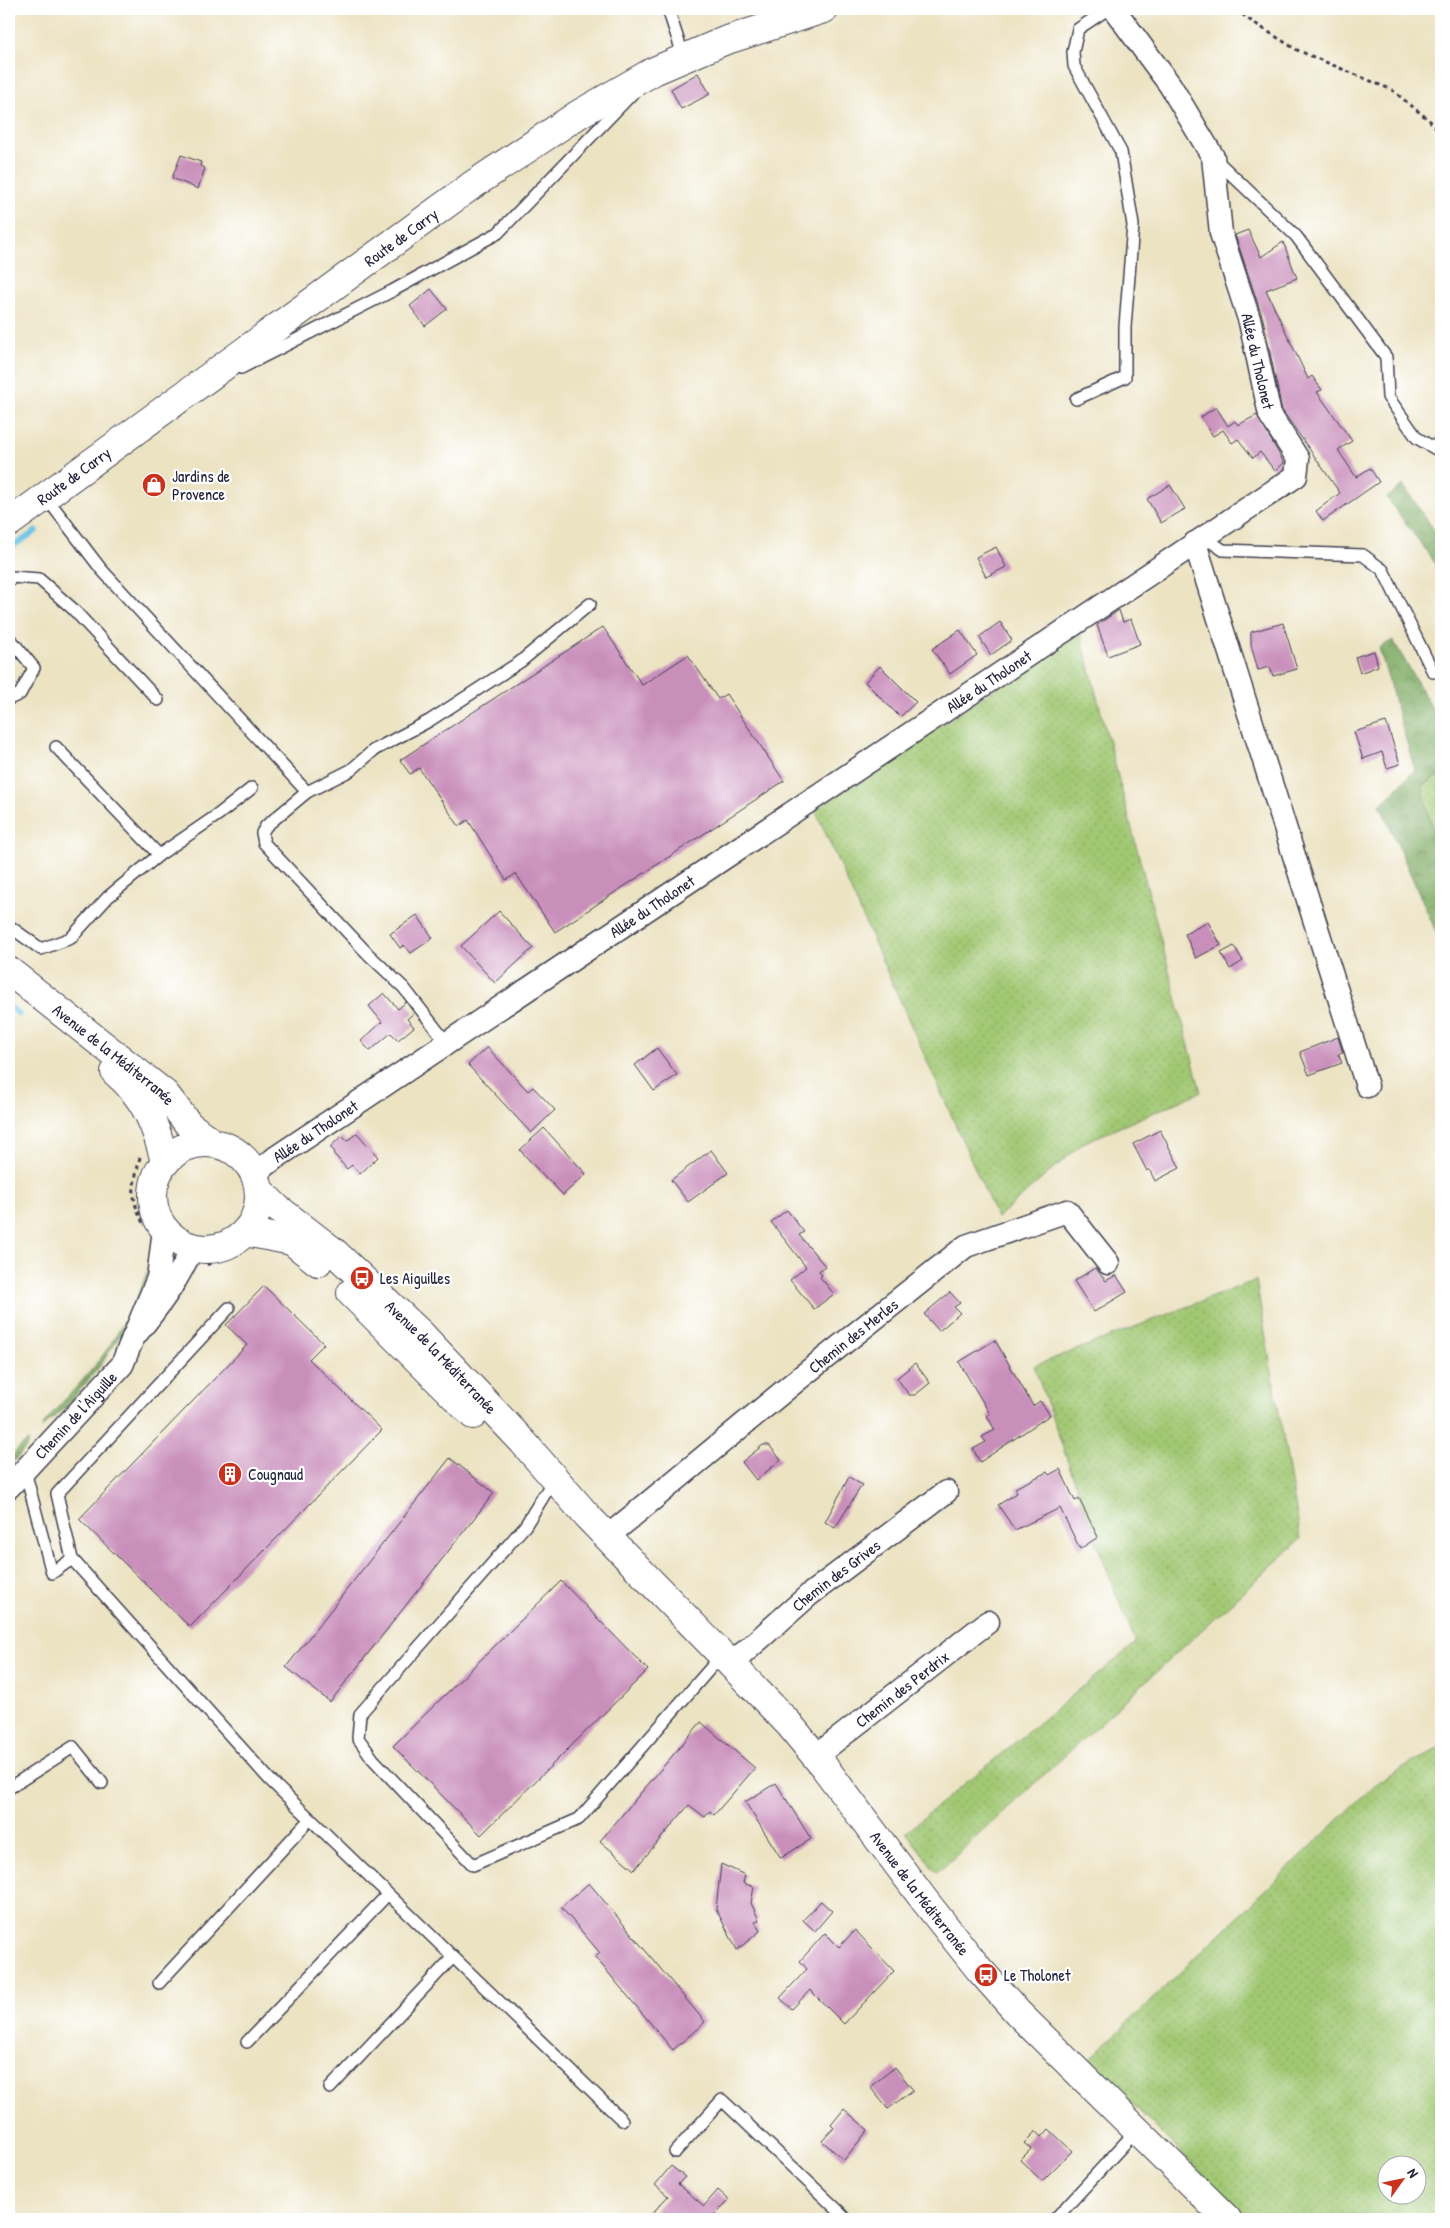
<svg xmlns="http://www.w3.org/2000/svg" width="1450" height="2228" font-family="'Patrick Hand',sans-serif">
<defs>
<pattern id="grass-dots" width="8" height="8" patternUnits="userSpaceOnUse" patternTransform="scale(1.25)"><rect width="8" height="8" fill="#a1c873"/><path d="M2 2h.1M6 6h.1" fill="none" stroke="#8aac64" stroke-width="1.8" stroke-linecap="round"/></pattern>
<pattern id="forest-crowns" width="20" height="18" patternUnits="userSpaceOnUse" patternTransform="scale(1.25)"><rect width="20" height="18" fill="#80ac65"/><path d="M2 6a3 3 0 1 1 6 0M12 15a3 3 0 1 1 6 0" fill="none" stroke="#688c54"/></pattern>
</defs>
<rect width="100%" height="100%" fill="#fff"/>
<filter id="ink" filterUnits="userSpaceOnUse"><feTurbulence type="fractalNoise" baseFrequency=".02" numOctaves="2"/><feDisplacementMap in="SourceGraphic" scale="10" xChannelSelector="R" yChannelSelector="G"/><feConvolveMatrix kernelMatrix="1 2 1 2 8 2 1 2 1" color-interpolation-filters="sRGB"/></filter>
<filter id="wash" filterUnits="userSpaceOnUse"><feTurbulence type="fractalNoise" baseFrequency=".0096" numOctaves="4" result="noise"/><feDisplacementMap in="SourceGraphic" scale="20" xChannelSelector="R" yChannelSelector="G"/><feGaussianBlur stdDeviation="1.12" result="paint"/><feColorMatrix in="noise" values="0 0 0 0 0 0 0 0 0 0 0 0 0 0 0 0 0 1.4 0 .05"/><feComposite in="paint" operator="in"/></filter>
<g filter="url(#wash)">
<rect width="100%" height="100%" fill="#ece3c3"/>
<!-- grass -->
<path fill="url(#grass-dots)" stroke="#627557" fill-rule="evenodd" d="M1080 632 1201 1092 1083 1143 997 1218 815 810Z
M1441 773V837L1435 840 1422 786Z
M1256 1280 1301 1539 937 1873 906 1832 1136 1643 1099 1550 1034 1366Z
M1441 1747V2219H1246L1089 2060 1379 1781ZM1388 2166H1418V2196H1388Z"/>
<!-- forest -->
<path fill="url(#forest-crowns)" stroke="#516750" d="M1403 485 1441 540V571L1387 498Z
M1393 640 1441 724V773L1422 786 1441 865V943L1380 805 1415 770 1379 648Z
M149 1268 140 1305 100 1366 63 1410 41 1428C57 1406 77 1388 94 1367 118 1337 135 1304 149 1268Z
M29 1441 26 1448 9 1467C9 1457 20 1445 29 1441Z"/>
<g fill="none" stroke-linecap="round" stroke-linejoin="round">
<!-- stream -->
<path stroke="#66c1e4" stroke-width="5.5" d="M9 549 36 531
M9 1006 19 1014"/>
</g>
<g id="blocks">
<!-- building -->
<path fill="#c98fbb" d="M698 73 710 94 681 109 671 89Z
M181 155 201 162 200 166 205 168 198 189 172 178Z
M1248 230 1261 257 1283 242 1297 278 1266 290 1308 379 1312 376 1322 390 1317 392 1352 441 1338 450 1356 477 1370 468 1379 482 1323 521 1316 511 1340 493 1282 410 1263 319 1235 235Z
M431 289 447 309 425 326 410 306Z
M1216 407 1228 426 1235 421 1238 425 1257 415 1284 463 1275 471 1260 452 1253 458 1238 439 1232 443 1223 430 1213 436 1201 417Z
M1170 485 1185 509 1161 523 1147 499Z
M996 547 1006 567 986 577 976 557Z
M1119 610 1123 622 1131 619 1140 644 1108 656 1097 625Z
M1000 622 1012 640 991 655 979 637Z
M1283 623 1297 669 1273 676 1270 667 1258 670 1251 645V632Z
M603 627 642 685 688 655 718 699 726 694 784 781 555 932 516 874 506 880 468 820 459 826 419 768 410 774 400 760Z
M960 630 977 655 950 674 932 649Z
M1374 651 1378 666 1360 673 1355 657Z
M880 666 916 702 900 717 865 682Z
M1386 722 1400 764 1387 768 1382 752 1363 759 1354 732Z
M499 911 533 948 495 983 461 946Z
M417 915 433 938 411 953 404 945 400 948 390 934Z
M1208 922 1221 945 1196 958 1185 934Z
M1234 946 1243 961 1230 969 1221 953Z
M384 993 398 1009 406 1002 414 1013 407 1019 414 1027 398 1040 391 1033 370 1051 361 1041 382 1022 369 1006Z
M1338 1037 1343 1053 1338 1054 1342 1063 1309 1075 1300 1052Z
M487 1047 528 1091 533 1087 555 1110 531 1133 468 1065Z
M657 1048 677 1075 654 1091 635 1065Z
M544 1128 586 1174 563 1195 548 1179 547 1180 520 1150Z
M1160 1130 1180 1168 1155 1181 1149 1169 1147 1171 1133 1144Z
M357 1133 378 1157 360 1174 352 1165 347 1169 333 1153 335 1152 330 1147 342 1136 347 1141Z
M711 1150 728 1173 688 1202 671 1180Z
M787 1210 804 1232 799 1235 825 1266 819 1271 822 1275 820 1277 834 1294 814 1309 790 1280 806 1267 771 1222Z
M1095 1268 1106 1281 1116 1275 1127 1292 1094 1312 1074 1281Z
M264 1286 324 1344 309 1359 382 1430 190 1627 79 1519 247 1345 226 1325Z
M950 1292 960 1303 954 1307 960 1313 939 1331 924 1314Z
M995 1340 1033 1406 1040 1401 1050 1415 980 1462 973 1449 986 1442 982 1437 995 1430 987 1416 990 1414 959 1362Z
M915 1363 930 1383 915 1395H909L897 1378Z
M763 1445H769L781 1460 756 1480 742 1462Z
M450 1458 494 1493 330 1702 286 1667Z
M1060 1469 1075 1501 1079 1499 1098 1537 1080 1549 1060 1508 1015 1530 998 1505 1017 1493 1015 1488 1047 1472 1049 1475Z
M849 1477 862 1485 835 1528 825 1522Z
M561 1581 648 1670 481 1835 393 1746Z
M701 1722 755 1768 714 1815 710 1811 705 1817 689 1805 634 1870 600 1841Z
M776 1783 811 1839 781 1858 745 1802Z
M721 1864 745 1875 743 1883 754 1887 751 1903 759 1920 755 1922 760 1931 737 1950 716 1909Z
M589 1883 705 2022 673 2050 595 1957 600 1953 561 1907Z
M821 1901 832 1911 815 1931 803 1920Z
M855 1930 894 1971 844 2024 810 1990 792 2009 780 1998 807 1969 800 1961 825 1933 839 1947Z
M895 2067 913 2090 888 2109 870 2087Z
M844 2109 868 2130 844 2160 822 2141 834 2128 831 2125Z
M1049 2129 1072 2151 1042 2181 1020 2160 1031 2149 1024 2143 1036 2131 1042 2137Z
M671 2166 685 2177 678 2184 704 2206 718 2190 729 2200 714 2215 719 2219H647L668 2196 655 2185Z"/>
</g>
</g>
<g filter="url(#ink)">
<use href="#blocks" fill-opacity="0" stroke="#403f4f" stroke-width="1"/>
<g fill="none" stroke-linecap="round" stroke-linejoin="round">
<!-- lane casing -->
<g stroke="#403f4f" stroke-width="14">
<path id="lane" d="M668 9 684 58
M1214 158 1296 236 1386 357 1388 397 1417 438 1441 452
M241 368 392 291 498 233 632 94
M1076 399 1125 377V327L1133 225 1121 152 1074 66 1073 52 1078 29 1108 9
M45 496 101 569 307 792 266 826 262 833 264 843 368 954 404 988 447 1043
M1204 537 1223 550 1363 555 1383 570 1433 672
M9 581 12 577 39 579 73 609 158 700
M9 639 12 641 34 668 20 694 9 699
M307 792 351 770 374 750 429 721 520 662 590 604
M159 855 219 814 252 788
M9 926 41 949 71 938 108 897 159 855 56 747
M25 1471 52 1573 72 1559 57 1494 229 1308
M551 1484 525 1526 360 1714 358 1738 373 1759 473 1865 579 1819 721 1656
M72 1559 270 1780 622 2120
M9 1788 73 1747 102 1783
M159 1983 310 1819
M247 2042 388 1894
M330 2088 453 1957
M675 2152 722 2100 847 2219
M1055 2219 1137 2130"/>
</g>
<!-- street casing -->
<g stroke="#403f4f" stroke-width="25">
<g id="street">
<path d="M1195 543 1367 1086"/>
<path id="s1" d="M255 1174 275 1158 1296 476 1298 459 1270 415 1250 322 1221 233 1213 157 1170 85 1114 9"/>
<path d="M164 1229 158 1278 133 1338C156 1310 178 1281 192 1248"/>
<path id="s2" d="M9 1487 122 1365 133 1338"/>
<path id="s3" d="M607 1537 796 1381 966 1246 1067 1211 1108 1263"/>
<path id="s4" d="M730 1665 809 1595 946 1492"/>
<path id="s5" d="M816 1756 988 1622"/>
</g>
</g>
<!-- secondary casing -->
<g stroke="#403f4f" stroke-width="30">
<g id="secondary">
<path id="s6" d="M9 971 165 1094 189 1125 213 1143"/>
<path d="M115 1072C145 1097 156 1125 165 1162"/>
<circle cx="206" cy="1196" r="53"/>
<path id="s7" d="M260 1191 276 1207 333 1251 422 1335 523 1442 588 1517 789 1724 825 1768 925 1901 979 1969 1018 2013 1227 2219"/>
<path d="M245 1232 292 1241 318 1262"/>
<path d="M351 1293 473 1415"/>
</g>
</g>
<!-- primary casing -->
<g stroke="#403f4f" stroke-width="30">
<g id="primary">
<path id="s8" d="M9 523 471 186 579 114 654 71 724 41 824 9"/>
</g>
</g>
<!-- path -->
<path stroke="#403f4f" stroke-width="3" stroke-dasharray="4 4" stroke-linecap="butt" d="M1236 9 1248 19 1297 50 1392 90 1429 120 1441 133
M140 1157C133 1188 129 1196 144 1225
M207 1265 234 1249"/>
<!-- lane -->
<use href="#lane" stroke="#fff" stroke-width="11"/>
<!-- street -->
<use href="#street" stroke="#fff" stroke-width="22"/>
<!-- secondary -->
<use href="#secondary" stroke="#fff" stroke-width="28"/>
<!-- primary -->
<use href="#primary" stroke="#fff" stroke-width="28"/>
</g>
</g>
<!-- icons -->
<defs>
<g id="shop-disc" transform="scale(1.25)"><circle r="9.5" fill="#c8321e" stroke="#fff"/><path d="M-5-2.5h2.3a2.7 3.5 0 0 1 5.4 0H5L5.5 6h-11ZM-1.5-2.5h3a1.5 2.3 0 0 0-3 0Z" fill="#fff"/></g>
<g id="bus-disc" transform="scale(1.25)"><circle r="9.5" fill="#c8321e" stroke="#fff"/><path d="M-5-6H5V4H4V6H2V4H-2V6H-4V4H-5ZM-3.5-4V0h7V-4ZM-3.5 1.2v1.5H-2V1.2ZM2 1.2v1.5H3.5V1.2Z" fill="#fff"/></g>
<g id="building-disc" transform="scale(1.25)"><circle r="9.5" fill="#c8321e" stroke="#fff"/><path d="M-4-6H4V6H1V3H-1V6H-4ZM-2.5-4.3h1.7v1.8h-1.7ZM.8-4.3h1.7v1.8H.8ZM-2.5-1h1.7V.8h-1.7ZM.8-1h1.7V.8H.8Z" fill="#fff"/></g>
</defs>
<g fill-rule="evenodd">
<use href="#shop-disc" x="154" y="485"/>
<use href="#bus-disc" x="362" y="1278"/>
<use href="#building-disc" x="230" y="1474"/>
<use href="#bus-disc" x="986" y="1975"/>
</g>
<g text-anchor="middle" stroke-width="4.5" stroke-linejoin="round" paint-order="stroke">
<!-- street labels -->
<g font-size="16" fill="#22223b" stroke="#fff">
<text dy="6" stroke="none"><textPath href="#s8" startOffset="485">Route de Carry</textPath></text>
<text transform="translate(1258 361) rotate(77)" y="6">Allée du Tholonet</text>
<text dy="6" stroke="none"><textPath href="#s8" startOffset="80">Route de Carry</textPath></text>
<text dy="6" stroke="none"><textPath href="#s1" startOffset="884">Allée du Tholonet</textPath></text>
<text dy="6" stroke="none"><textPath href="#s1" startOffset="479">Allée du Tholonet</textPath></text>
<text dy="6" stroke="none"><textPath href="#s6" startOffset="134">Avenue de la Méditerranée</textPath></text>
<text dy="6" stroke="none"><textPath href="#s1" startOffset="74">Allée du Tholonet</textPath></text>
<text dy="6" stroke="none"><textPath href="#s3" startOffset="318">Chemin des Merles</textPath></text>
<text dy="6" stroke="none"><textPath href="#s7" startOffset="246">Avenue de la Méditerranée</textPath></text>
<text dy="6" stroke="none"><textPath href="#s2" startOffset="98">Chemin de l'Aiguille</textPath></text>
<text dy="6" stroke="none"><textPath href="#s4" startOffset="139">Chemin des Grives</textPath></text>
<text dy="6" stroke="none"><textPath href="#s5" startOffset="109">Chemin des Perdrix</textPath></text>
<text dy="6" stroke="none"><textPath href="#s7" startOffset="966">Avenue de la Méditerranée</textPath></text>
</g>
<!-- poi labels -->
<g font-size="16" fill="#22223b" stroke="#fff" text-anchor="start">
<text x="172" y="482">Jardins de<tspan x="172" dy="18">Provence</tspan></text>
<text x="380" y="1284">Les Aiguilles</text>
<text x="248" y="1480">Cougnaud</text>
<text x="1004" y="1981">Le Tholonet</text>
</g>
</g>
<!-- margin -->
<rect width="1450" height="2228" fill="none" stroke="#fff" stroke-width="30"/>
<!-- north arrow -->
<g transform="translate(1402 2180) rotate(57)"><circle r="24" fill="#ffffff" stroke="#a7a7b1"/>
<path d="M0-4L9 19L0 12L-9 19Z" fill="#c8321e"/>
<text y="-8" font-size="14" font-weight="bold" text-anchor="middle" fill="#22223b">N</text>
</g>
</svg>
